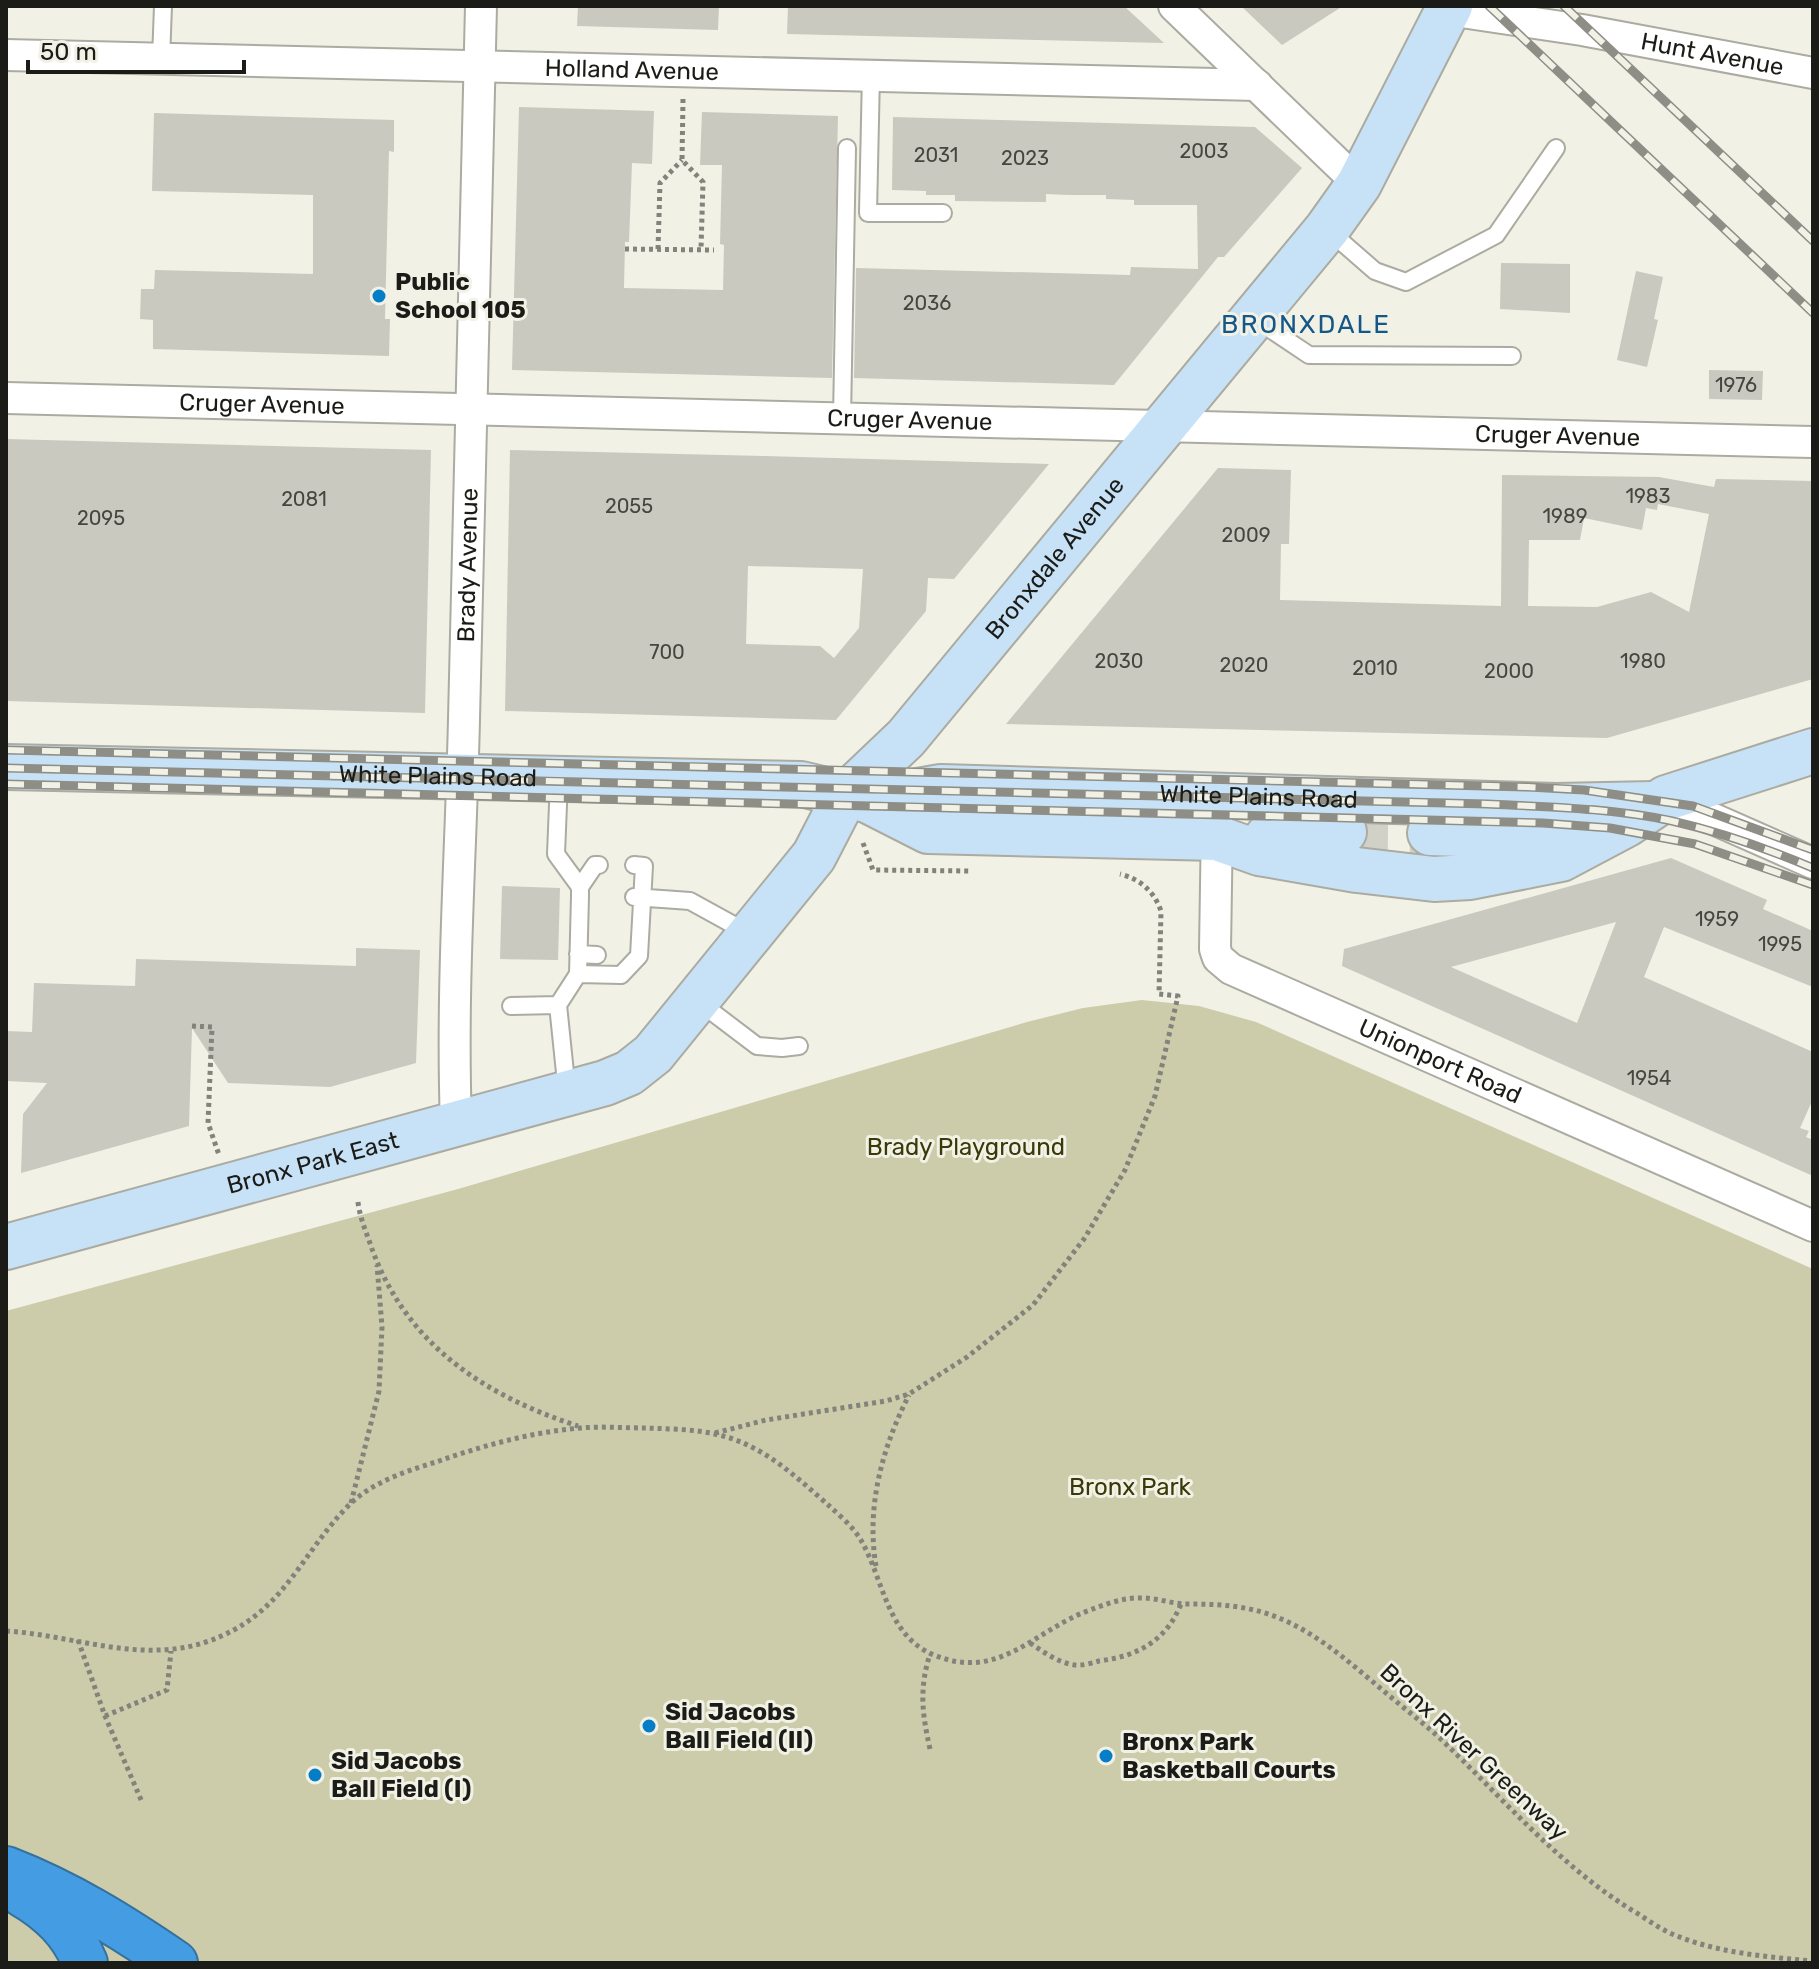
<svg xmlns="http://www.w3.org/2000/svg" width="1819" height="1969" font-family="Rubik,sans-serif">
<rect width="100%" height="100%" fill="#f1f1e6"/>
<!-- green -->
<path fill="#ccccab" d="M1142 1000 1199 1006 1256 1022 1813 1269V1963H6V1311L458 1189 1027 1022 1083 1008Z"/>
<!-- building -->
<path fill="#c9c9bf" fill-rule="evenodd" d="M578 6H719L718 30 577 26Z
M788 6H1124L1164 43 787 34Z
M1241 6H1343L1282 45Z
M519 107 654 111 652 164 632 163 629 242H625L624 288 723 290 724 245 720 244 722 165H700L702 112 838 116 832 378 512 370Z
M154 113 394 120V152L389 151 385 319H390L389 356 153 349V320L140 319 141 289H154L155 270 313 274V195L152 191Z
M893 117 1255 127 1302 168 1224 257H1218L1114 385 854 378 856 268 1130 275 1131 267 1198 269 1197 205H1134V200L1106 199V195H1068L1046 194V202L955 201V195H926V191L892 190Z
M1501 263 1570 264V313L1500 309Z
M1636 271 1663 277 1654 319 1658 320 1647 367 1617 360Z
M1709 370 1763 371 1762 400 1709 399Z
M6 439 431 450 425 713 6 701Z
M510 450 765 456 1049 464 954 579 928 578 926 611 836 720 505 711ZM748 566 863 569 859 628 834 658 820 646 746 644Z
M1218 468 1291 470 1289 544H1281L1280 600 1501 606 1502 475 1659 477 1714 487 1716 479 1813 481V679L1607 738 1006 724ZM1658 504 1709 514 1689 612 1651 592 1597 607 1528 606 1529 540H1580L1584 518 1642 530 1646 508 1657 510Z
M1671 858 1767 900 1763 909 1813 931V987L1664 927 1644 977 1813 1052V1099L1800 1128 1809 1131 1806 1137 1813 1140V1176L1342 966 1344 949ZM1616 922 1577 1023 1451 967Z
M502 886 560 888 558 960 500 959Z
M356 948 420 950 416 1063 330 1087 228 1083 192 1028 189 1126 21 1173 23 1114 47 1083 6 1081V1031L32 1032 34 983 135 986 136 959 356 966Z"/>
<g fill="none" stroke-linecap="round" stroke-linejoin="round">
<!-- secondary-tunnel -->
<path stroke="#d1d1c7" stroke-width="44" stroke-dasharray="44 22" stroke-linecap="butt" d="M1344 832 1430 833"/>
<!-- lane casing -->
<g stroke="#ababa1" stroke-width="20">
<path id="lane" d="M161 59 163 6
M871 74 868 213H943
M1328 230 1375 271 1406 282 1496 235 1556 148
M1255 319 1309 355 1512 356
M842 418 847 148
M580 887 595 865H599
M634 897 690 901 750 934
M578 954 597 955
M578 974 621 975 639 956 644 866 634 865
M699 1002 757 1046 782 1048 799 1046
M558 1005 578 974 580 896V887L556 854 559 780
M511 1006 558 1005 567 1092"/>
</g>
<!-- street casing -->
<g stroke="#ababa1" stroke-width="34">
<g id="street">
<path d="M1174 6 1359 184"/>
<path id="s1" d="M1448 10 1582 30 1813 73"/>
<path id="s2" d="M6 55 1257 85"/>
<path id="s3" d="M6 398 1813 442"/>
<path d="M1666 798 1813 863"/>
<path id="s4" d="M1217 822 1215 949 1218 958 1231 969 1813 1226"/>
<path id="s5" d="M456 1123C451 988 461 854 464 719 470 481 475 244 481 6"/>
</g>
</g>
<!-- secondary casing -->
<g stroke="#ababa1" stroke-width="48">
<g id="secondary">
<path id="s6" d="M6 767 801 784 867 800 941 787 1556 806 1654 804"/>
<path d="M867 800 928 831 1217 838 1259 853 1357 870 1434 879 1470 877 1561 859 1627 824 1666 798 1813 751"/>
<path d="M1430 833 1525 836 1581 830"/>
<path d="M1267 837 1344 832"/>
<path id="s7" d="M6 1247 605 1083 629 1073 653 1054 814 856 845 796 906 738 1327 229 1359 184 1450 6"/>
</g>
</g>
<!-- highway casing -->
<g stroke="#36709b" stroke-width="48">
<path id="highway" d="M6 1869C68 1893 121 1926 175 1963
M22 1894C51 1911 72 1931 85 1963"/>
</g>
<!-- path -->
<path stroke="#83837c" stroke-width="5" stroke-dasharray="4 4" stroke-linecap="butt" d="M683 99 682 160 703 182 701 249
M625 249 714 250
M658 249 660 183 682 160
M863 843 873 870 970 871
M192 1026 212 1027 208 1123 219 1155
M358 1202C360 1219 367 1234 372 1249 407 1345 485 1396 578 1426
M715 1433 766 1420 886 1401 909 1394 967 1357 1033 1305 1084 1239 1125 1170 1155 1096 1178 996 1159 994 1161 911C1154 891 1140 879 1120 874
M351 1503 379 1391 382 1327 377 1265
M876 1566C866 1507 882 1448 909 1395
M6 1631C73 1635 139 1664 206 1642 284 1616 299 1555 350 1504 373 1482 406 1471 436 1462 482 1446 531 1432 581 1428 602 1426 624 1428 645 1428 669 1429 696 1429 719 1435 762 1445 793 1474 826 1503 838 1514 854 1527 862 1542 884 1581 887 1636 934 1655 1000 1682 1034 1630 1090 1610 1106 1604 1125 1597 1142 1598 1156 1598 1170 1603 1184 1604 1216 1604 1248 1605 1279 1618 1321 1635 1357 1669 1392 1698 1411 1714 1431 1729 1448 1746 1510 1806 1565 1871 1640 1915 1652 1923 1664 1931 1677 1936 1720 1953 1767 1957 1813 1961
M78 1640 105 1716 142 1802
M1030 1643C1044 1652 1058 1663 1075 1665 1082 1666 1092 1663 1099 1661 1138 1656 1166 1641 1181 1604
M105 1716 167 1690 171 1651
M930 1749C922 1713 919 1689 930 1654"/>
<!-- lane -->
<use href="#lane" stroke="#fff" stroke-width="16"/>
<!-- street -->
<use href="#street" stroke="#fff" stroke-width="30"/>
<!-- secondary -->
<use href="#secondary" stroke="#c7e2f6" stroke-width="44"/>
<!-- highway -->
<use href="#highway" stroke="#449de2" stroke-width="44"/>
<!-- rail casing -->
<g stroke="#8e8e86" stroke-width="9">
<path id="rail" d="M1489 6 1813 313
M1564 6 1813 241
M6 750 1528 787 1584 790 1693 806 1813 850
M6 768 1487 804C1548 807 1612 808 1672 821 1720 832 1768 849 1813 868
M6 784 1543 823 1610 828 1695 844 1813 885"/>
</g>
<!-- rail -->
<use href="#rail" stroke="#f1f1e6" stroke-width="6" stroke-dasharray="18" stroke-linecap="butt"/>
</g>
<!-- markers -->
<g fill="#067ec7" stroke="#f1f1e6" stroke-width="3">
<circle cx="379" cy="296" r="8"/>
<circle cx="649" cy="1726" r="8"/>
<circle cx="1106" cy="1756" r="8"/>
<circle cx="315" cy="1775" r="8"/>
</g>
<g text-anchor="middle" stroke-width="6" stroke-linejoin="round" paint-order="stroke">
<!-- number labels -->
<g font-size="20" fill="#464641">
<text x="1204" y="158">2003</text>
<text x="936" y="162">2031</text>
<text x="1025" y="165">2023</text>
<text x="927" y="310">2036</text>
<text x="1736" y="392">1976</text>
<text x="1648" y="503">1983</text>
<text x="304" y="506">2081</text>
<text x="629" y="513">2055</text>
<text x="1565" y="523">1989</text>
<text x="101" y="525">2095</text>
<text x="1246" y="542">2009</text>
<text x="667" y="659">700</text>
<text x="1119" y="668">2030</text>
<text x="1643" y="668">1980</text>
<text x="1244" y="672">2020</text>
<text x="1375" y="675">2010</text>
<text x="1509" y="678">2000</text>
<text x="1717" y="926">1959</text>
<text x="1780" y="951">1995</text>
<text x="1649" y="1085">1954</text>
</g>
<!-- street labels -->
<g font-size="24" fill="#1b1b17" stroke="#f1f1e6">
<text dy="8" stroke="none"><textPath href="#s1" startOffset="268">Hunt Avenue</textPath></text>
<text dy="8" stroke="none"><textPath href="#s2" startOffset="626">Holland Avenue</textPath></text>
<text dy="8" stroke="none"><textPath href="#s3" startOffset="256">Cruger Avenue</textPath></text>
<text dy="8" stroke="none"><textPath href="#s3" startOffset="904">Cruger Avenue</textPath></text>
<text dy="8" stroke="none"><textPath href="#s3" startOffset="1552">Cruger Avenue</textPath></text>
<text dy="8" stroke="none"><textPath href="#s7" startOffset="1318">Bronxdale Avenue</textPath></text>
<text dy="8" stroke="none"><textPath href="#s5" startOffset="558">Brady Avenue</textPath></text>
<text dy="8" stroke="none"><textPath href="#s6" startOffset="432">White Plains Road</textPath></text>
<text dy="8" stroke="none"><textPath href="#s6" startOffset="1256">White Plains Road</textPath></text>
<text dy="8" stroke="none"><textPath href="#s4" startOffset="382">Unionport Road</textPath></text>
<text dy="8" stroke="none"><textPath href="#s7" startOffset="318">Bronx Park East</textPath></text>
<text transform="translate(1474 1752) rotate(43)" y="8">Bronx River Greenway</text>
</g>
<!-- poi labels -->
<g font-size="24" font-weight="bold" fill="#1b1b17" stroke="#f1f1e6" text-anchor="start">
<text x="395" y="290">Public<tspan x="395" dy="28">School 105</tspan></text>
<text x="665" y="1720">Sid Jacobs<tspan x="665" dy="28">Ball Field (II)</tspan></text>
<text x="1122" y="1750">Bronx Park<tspan x="1122" dy="28">Basketball Courts</tspan></text>
<text x="331" y="1769">Sid Jacobs<tspan x="331" dy="28">Ball Field (I)</tspan></text>
</g>
<!-- park labels -->
<g font-size="24" fill="#3b3907" stroke="#f1f1e6">
<text x="966" y="1155">Brady Playground</text>
<text x="1130" y="1495">Bronx Park</text>
</g>
<!-- neighbourhood labels -->
<g font-size="26" letter-spacing="2" fill="#155786" stroke="#f1f1e6">
<text x="1306" y="333">BRONXDALE</text>
</g>
</g>
<!-- border -->
<rect width="1819" height="1969" fill="none" stroke="#1b1b17" stroke-width="16"/>
<!-- scale -->
<path d="M28 60v12h216v-12" fill="none" stroke="#1b1b17" stroke-width="4"/>
<text x="40" y="60" font-size="24" fill="#1b1b17" stroke="#f1f1e6" stroke-width="6" paint-order="stroke">50 m</text>
</svg>
